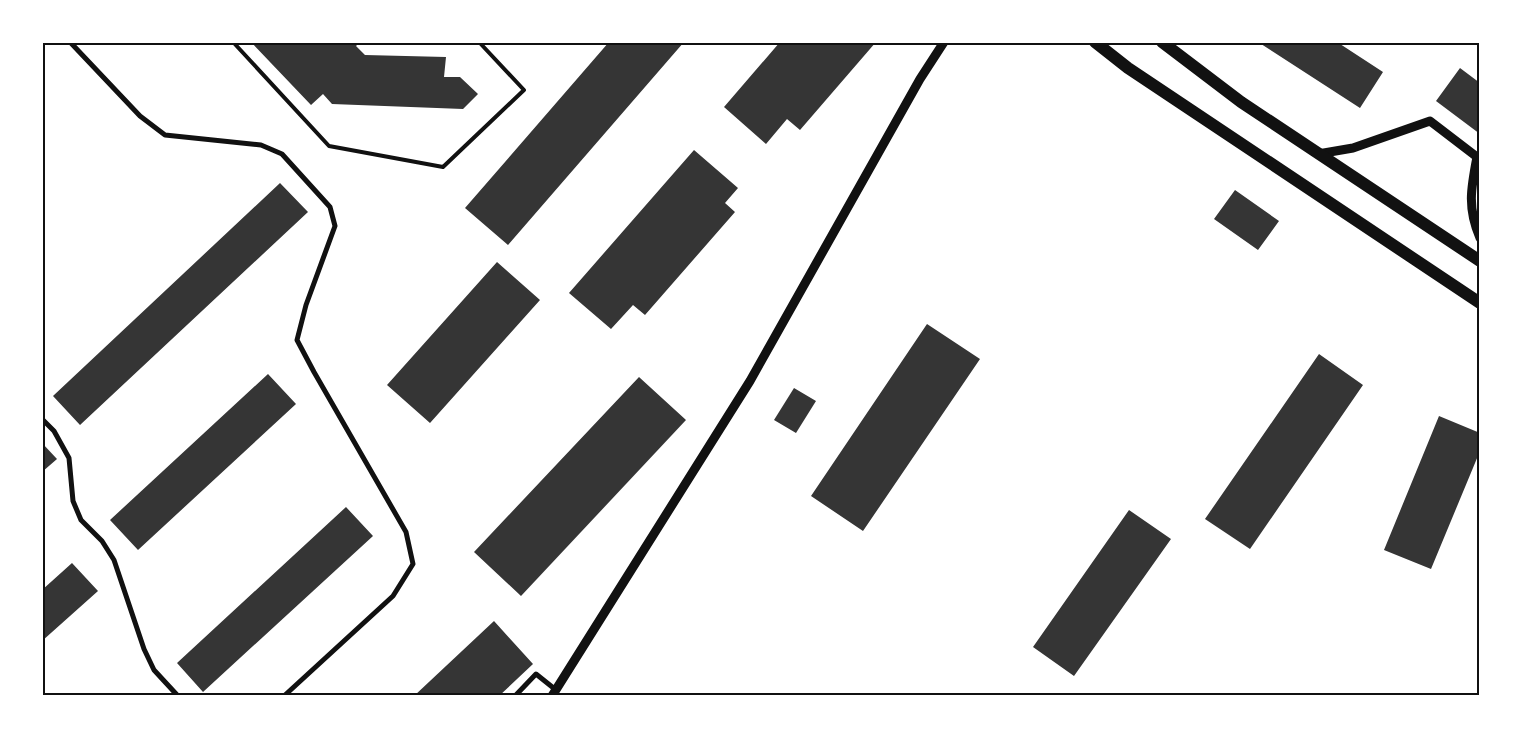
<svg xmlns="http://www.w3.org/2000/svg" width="1522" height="738" font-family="'Titillium Web',sans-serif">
<rect width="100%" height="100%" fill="#fff"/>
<!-- building -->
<path fill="#353535" d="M251 42H360L356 46 365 55 446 57 444 77H460L478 94 463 109 332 104 323 94 311 105Z
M609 42H684L508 245 465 208Z
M780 42H876L800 130 787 119 766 144 724 107Z
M1258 42H1337L1383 72 1360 108Z
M1460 68 1480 83V134L1436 101Z
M694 150 738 188 725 203 735 212 645 315 633 305 611 329 569 293Z
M280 183 308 212 80 425 53 396Z
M1235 190 1279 221 1258 250 1214 219Z
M497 262 540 300 430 423 387 385Z
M927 324 980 359 863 531 811 496Z
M1319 354 1363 385 1250 549 1205 519Z
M268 374 296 404 138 550 110 520Z
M639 377 686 420 521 596 474 552Z
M794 388 816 401 796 433 774 420Z
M1439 416 1480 433V451L1431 569 1384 550Z
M42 443 57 459 42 472Z
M346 507 373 536 203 692 177 663Z
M1129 510 1171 539 1074 676 1033 647Z
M72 563 98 591 42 641V590Z
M494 621 533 664 499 696H414Z"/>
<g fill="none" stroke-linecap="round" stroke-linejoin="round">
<!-- service -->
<path stroke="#111" stroke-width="4" d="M233 42 329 146 443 167 524 90 479 42"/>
<!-- minor -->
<path stroke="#111" stroke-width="5" d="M70 42 140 116 165 135 261 145 282 154 330 207 335 226 306 305 297 340 314 372 406 532 413 564 393 596 284 696
M42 419 54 431 69 458 73 501 81 520 102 541 114 560 144 649 154 670 178 696
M515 696 536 674 556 690"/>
<!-- tertiary -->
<path stroke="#111" stroke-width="9" d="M1318 154 1353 148 1430 121 1477 157C1471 188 1467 208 1480 238
M552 696 750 381 920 79 944 42"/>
<!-- primary -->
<path stroke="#111" stroke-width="12" d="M1095 42 1128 68 1480 303
M1162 42 1241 102 1480 261"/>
</g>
<!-- border -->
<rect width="1522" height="738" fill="none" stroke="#ffffff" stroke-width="88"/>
<rect x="44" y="44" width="1434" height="650" fill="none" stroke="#111" stroke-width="2"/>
</svg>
